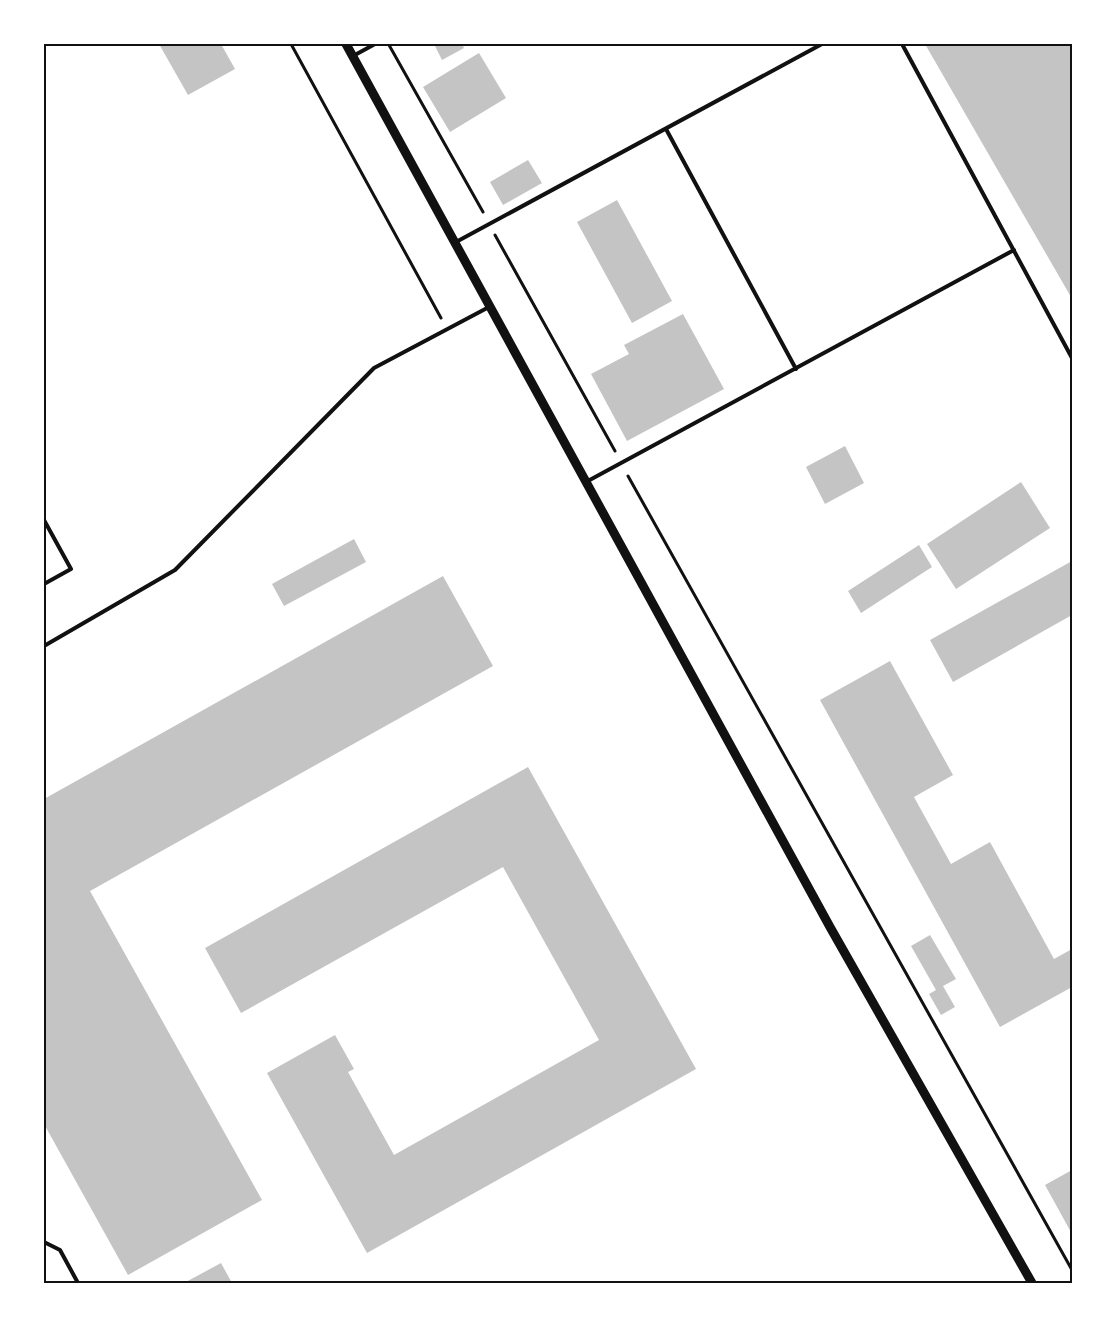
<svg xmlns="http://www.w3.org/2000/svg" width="1116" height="1327" font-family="Arial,sans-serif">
<rect width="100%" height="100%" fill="#fff"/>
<!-- building -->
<path fill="#c4c4c4" d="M159 44H221L235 69 188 95Z
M434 44H462L464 48 442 60Z
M925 44H1072V296L1071 297Z
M479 53 506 98 450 132 423 87Z
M528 160 542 183 503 205 490 182Z
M617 200 672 301 632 323 577 222Z
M683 314 724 389 627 441 591 374 629 354 624 345Z
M845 446 864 483 825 504 806 467Z
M1021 482 1050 528 956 589 927 544Z
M354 539 366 562 284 606 272 584Z
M919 545 932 567 861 613 848 591Z
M1072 561V615L953 682 930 640Z
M443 576 493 666 90 891 262 1200 128 1275 44 1124V799Z
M890 661 953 775 914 797 951 864 990 842 1054 959 1072 949V987L1000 1027 820 700Z
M528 767 696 1069 367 1253 267 1073 335 1035 354 1069 348 1072 394 1155 599 1040 503 867 241 1013 205 948Z
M930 935 956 979 943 986 955 1007 941 1015 929 994 936 990 911 946Z
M1072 1170V1234L1045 1185Z
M221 1263 232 1283H184Z"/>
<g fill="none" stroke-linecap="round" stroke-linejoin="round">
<!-- path -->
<path stroke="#111" stroke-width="3" d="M291 44 441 318
M389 45 483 212
M495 235 615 451
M628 476 1072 1270"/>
<!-- service -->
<path stroke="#111" stroke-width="4" d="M902 44 1072 358
M353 56 375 44
M666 129 796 369
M456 242 822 44
M586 482 1014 250
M44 520 71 569 44 584
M44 646 175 570 374 368 489 307
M44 1242 60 1250 78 1283"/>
<!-- tertiary -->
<path stroke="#111" stroke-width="9" d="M346 44 830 927 1032 1283"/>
</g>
<!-- border -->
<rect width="1116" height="1327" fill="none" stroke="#ffffff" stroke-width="90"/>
<rect x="45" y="45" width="1026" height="1237" fill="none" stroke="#111" stroke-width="2"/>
</svg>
